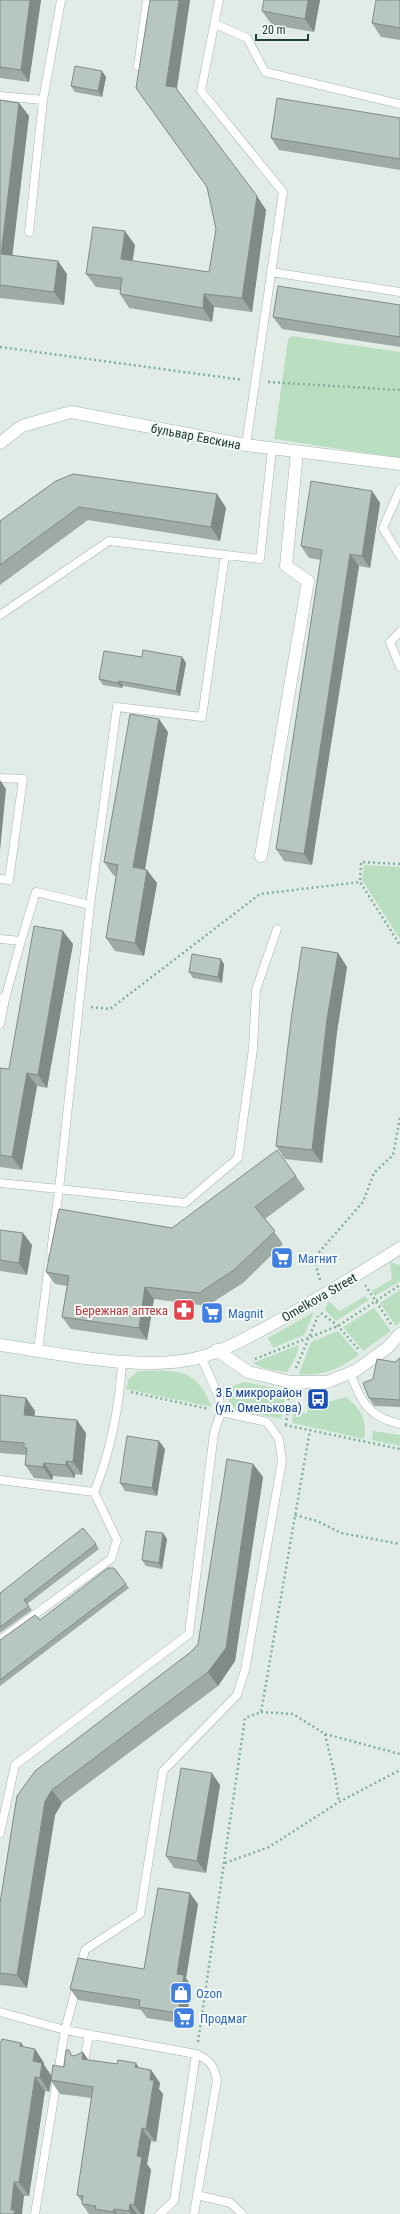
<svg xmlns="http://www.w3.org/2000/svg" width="400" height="2214" font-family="'Roboto Condensed',sans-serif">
<rect width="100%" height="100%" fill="#e2ece7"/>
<!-- green -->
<path fill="#badec0" d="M292 336 400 352V458L274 439 288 339Z
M364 865 400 867V939L362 880Z
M390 1262 400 1265V1281L375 1296 372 1291 392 1279Z
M400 1290V1322L396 1326 380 1303Z
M365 1296 369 1300 336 1321 325 1310 328 1301 340 1311Z
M374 1308 391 1331 363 1351 343 1327Z
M314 1312 304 1335 273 1348 268 1338Z
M338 1331 359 1355C340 1368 323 1377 299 1374L311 1342Z
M299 1345 296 1357 287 1372C275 1371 264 1370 253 1363Z
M138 1371C177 1371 195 1366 212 1407L126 1389 129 1379Z
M244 1382 286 1390 281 1419 236 1410 227 1398V1391L232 1386Z
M346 1397C360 1408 368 1420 364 1439L292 1423 293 1411 307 1413 308 1405 324 1408 327 1402Z
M373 1431 400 1435V1446L372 1440Z"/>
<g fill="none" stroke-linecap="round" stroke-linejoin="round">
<!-- lane casing -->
<g stroke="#a4b4ae" stroke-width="9">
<path id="lane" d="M219 0 201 91 283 192 246 445
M215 24 247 38 265 72 400 104
M138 66 147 0
M0 96 43 100 61 0
M29 232 43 100
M271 272 400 292
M400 489 383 528 400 556
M225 555 202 717 117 707 90 905 59 1189 185 1203 238 1158 253 1049 256 990 277 929
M0 615 109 541 260 559 272 449
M400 632 390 642 400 667
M0 778 23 779 9 880 0 879
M0 939 21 941 5 999 0 998
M21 941 36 892 90 905
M0 1024 5 999
M0 1183 59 1189 51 1252
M38 1350 49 1264
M350 1373C361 1401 368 1417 400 1424
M0 1480 94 1492C110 1455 120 1403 122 1362
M0 1640 111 1559 117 1540 94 1492
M0 1833 15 1765 189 1634 214 1433 221 1412 219 1397 201 1357
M80 1969 85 1950 140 1914 163 1771 237 1695 245 1670 282 1461 279 1439 267 1422 221 1412
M0 2012 65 2030 196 2054C209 2059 214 2066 217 2080L194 2214
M84 2064 89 2034
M197 2195 231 2203 242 2214
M35 2214 65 2030 77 1985
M160 2214 174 2201 196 2054"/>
</g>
<!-- street casing -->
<g stroke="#a4b4ae" stroke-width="13">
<path id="street" d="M261 856 308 581 286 566 297 452"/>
</g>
<!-- secondary casing -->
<g stroke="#a0b9ae" stroke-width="13">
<path id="secondary" d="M0 443 22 426 71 412 246 445 400 464
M0 1345C57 1353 147 1373 201 1357 228 1349 254 1334 278 1321 320 1298 360 1273 400 1248
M217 1350 248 1372 290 1382H327L355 1371 387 1348 400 1334"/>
</g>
<!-- path -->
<path stroke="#81b19e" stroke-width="2.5" stroke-dasharray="2 3" stroke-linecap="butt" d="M0 347 243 380
M268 382 400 390
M400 864 361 862 360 882 400 945
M91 1007 110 1009 260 894 360 882
M320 1280 314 1258 363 1202 374 1173 393 1155 400 1118
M365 1285 391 1324
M321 1313 338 1326 359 1350
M255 1359 338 1326 400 1285
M296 1368 318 1316
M131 1392 209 1409
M285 1425 400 1449
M286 1425 289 1396
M295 1515 317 1521 341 1533 400 1544
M261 1712 293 1714 325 1734 400 1754
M325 1734 335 1776 339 1802
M225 1863 269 1847 339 1802 400 1770
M198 2042 245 1718 261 1712 310 1430"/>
<!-- lane -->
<use href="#lane" stroke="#fff" stroke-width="8"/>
<!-- street -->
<use href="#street" stroke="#fff" stroke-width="12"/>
<!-- secondary -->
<use href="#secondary" stroke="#fff" stroke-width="12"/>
</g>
<!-- wall -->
<path fill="#9daba4" d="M0 0H41L29 82 0 78Z
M190 0 177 89 266 210 252 312 214 307 212 322 129 308 120 294V290L96 287 86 274 135 245 132 261 209 272 216 229 207 187 136 88Z
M320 0 314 32 272 25 262 11Z
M400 0V40L381 37 372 23Z
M102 71 106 77 102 97 75 92 71 86Z
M0 100 19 103 29 116 12 255 67 274 64 305 0 298Z
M400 118V170L279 150 271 138Z
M400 305V347L282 329 273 317Z
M56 481 217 494 226 508 220 541 88 520 0 585V521Z
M372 491 380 503 370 568 359 566 312 865 284 861 276 849 321 560 309 558 301 546Z
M142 657H182L186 663 180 696 123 686 122 688 103 685 99 679Z
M168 732 145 869 157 883 144 956 115 951 106 938 116 876H114L104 862Z
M73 944 47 1088 37 1086 22 1170 0 1167V1068L9 1069Z
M338 953 347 967 337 1032 322 1163 285 1159 276 1146Z
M224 964 222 983 193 978 189 972Z
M296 1176 305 1189 265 1219 283 1244 243 1283 207 1306 154 1299 147 1340 71 1329 62 1317 67 1286 55 1284 46 1272 172 1228Z
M0 1230 32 1245 27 1275 0 1271Z
M400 1358V1407L374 1406 369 1398 373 1379Z
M0 1395 26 1398 35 1411 34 1416 86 1433 82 1475 75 1474V1478L53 1476 52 1480 34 1478 25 1465 26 1455 0 1453Z
M165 1449 157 1496 125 1491 120 1483Z
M253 1464 263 1477 235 1661 218 1686 62 1803 55 1815 27 1988 0 1985V1903L17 1796 192 1651 198 1644Z
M163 1533 167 1539 162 1569 146 1566 142 1560Z
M96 1544 99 1549 27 1604 32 1610 0 1633V1593Z
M114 1568 129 1588 0 1686V1640L40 1620Z
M220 1785 206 1873 174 1868 166 1856Z
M198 1904 186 1978 191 1986 186 2024 147 2018 141 2010 78 2000 70 1989 144 1969Z
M1 2042 21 2043 24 2047 35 2049 44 2063V2065L52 2076 64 2067 73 2056 88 2060 151 2070 160 2083 159 2089 163 2094 156 2142 151 2141 147 2164 151 2170 144 2214H89L82 2204V2202L77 2195 92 2098 60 2094 51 2081 49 2092 45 2091 29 2196H24L0 2214Z"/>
<!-- shaded-wall -->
<path fill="#808b86" d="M30 0H41L29 82 21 70Z
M179 0H190L175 99 166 86Z
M308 0H320L314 32 305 19Z
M102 71 106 77 102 97 98 91Z
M19 103 29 116 11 267 1 254Z
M257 196 266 210 252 312 242 298Z
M125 231 135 245 131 272 121 259Z
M58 261 67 274 64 305 54 292Z
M204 294 214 307 212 322 203 308Z
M372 491 380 503 370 568 362 556Z
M217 494 226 508 220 541 211 527Z
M350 554 359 566 312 865 304 854Z
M182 657 186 663 180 696 176 691Z
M119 681 123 686 122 688 118 683Z
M159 719 168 732 143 881 133 867Z
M0 780 6 789 0 851Z
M147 870 157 883 144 956 135 943Z
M63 931 73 944 47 1088 38 1075Z
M338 953 347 967 337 1032 322 1163 312 1150 327 1019Z
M221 959 224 964 222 983 218 977Z
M27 1073 37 1086 22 1170 12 1157Z
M23 1233 32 1245 27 1275 19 1263Z
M145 1287 154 1299 147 1340 139 1328Z
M26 1398 35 1411 33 1428 24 1415Z
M77 1420 86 1433 82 1475 73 1462Z
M159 1441 165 1449 157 1496 152 1488Z
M66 1461 75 1474V1478L66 1465Z
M44 1463 53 1476 52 1480 43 1467Z
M253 1464 263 1477 235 1661 218 1686 208 1672Z
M163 1533 167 1539 162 1569 159 1563Z
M212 1773 220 1785 206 1873 197 1861Z
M52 1790 62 1803 55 1815 27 1988 17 1975 45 1801Z
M190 1893 198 1904 186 1978 191 1986 186 2024 178 2013 177 1974Z
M21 2043 31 2057 20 2046Z
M35 2049 44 2063V2065L52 2077 49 2092 40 2078 33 2061Z
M83 2052 92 2065 82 2059Z
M136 2063 145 2077 135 2067Z
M151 2070 160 2083 159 2089 163 2094 156 2142 146 2129 150 2080Z
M35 2077 45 2091 29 2196 19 2182Z
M142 2128 151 2141 147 2164 151 2170 144 2214H141L134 2205 137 2156Z
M14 2182 24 2196 22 2214H14L11 2210Z
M130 2204 137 2214H131L129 2211Z
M114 2209 117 2214H115L113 2212Z"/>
<!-- building -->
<path fill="#b7c7bf" stroke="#808b86" d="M0 0H30L21 70 0 67Z
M150 0H179L166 86 175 87 257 196 242 298 204 294 203 308 120 294 122 278 86 274 93 227 125 231 121 259 209 272 216 229 207 187 136 88Z
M264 0H308L305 19 262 11Z
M376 0H400V28L372 23Z
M75 66 102 71 98 91 71 86Z
M277 98 400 118V159L271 138Z
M0 100 19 103 1 254 58 261 54 292 0 285Z
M278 286 400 305V337L273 317Z
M73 474 217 494 211 527 79 507 0 565V521L56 481Z
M311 481 372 491 362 556 350 554 304 854 276 849 322 550 301 546Z
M143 650 182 657 176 691 119 681 118 683 99 679 104 651 142 657Z
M130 714 159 719 133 867 147 870 135 943 106 938 118 865 104 862Z
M34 926 63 931 38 1075 27 1073 12 1157 0 1155V1068L9 1069Z
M302 947 338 953 327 1019 312 1150 276 1146 292 1013Z
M192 954 221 959 218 977 189 972Z
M277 1150 296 1176 255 1207 275 1231 234 1270 199 1293 145 1287 139 1328 62 1317 69 1276 46 1272 59 1209 172 1228Z
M0 1230 23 1233 19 1263 0 1260Z
M400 1358V1400L369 1398 363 1383 373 1379 377 1359 395 1362Z
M0 1395 26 1398 24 1415 77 1420 73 1462 66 1461V1465L44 1463 43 1467 25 1465 27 1448H24V1443L0 1441Z
M127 1436 159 1441 152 1488 120 1483Z
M227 1459 253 1464 226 1648 208 1672 52 1790 45 1801 17 1975 0 1973V1903L17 1796 35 1771 192 1651 198 1644Z
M83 1528 96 1544 24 1600 29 1606 0 1627V1593Z
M146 1531 163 1533 159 1563 142 1560Z
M108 1568H114L126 1584 0 1680V1640L35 1615 40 1620Z
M181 1768 212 1773 197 1861 166 1856Z
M158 1888 190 1893 177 1974 184 1975 178 2013 139 2007 140 2000 70 1989 78 1958 144 1969Z
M2 2039 21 2043 20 2046 35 2049 33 2061 42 2063 40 2078 35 2077 19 2182H14L11 2210H15L14 2214H0V2042H1Z
M66 2050H69L71 2055 74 2056 83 2052 82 2059 117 2064 118 2060 136 2063 135 2067 151 2070 150 2080H154L146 2129 142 2128 137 2156 142 2157 134 2205 130 2204 129 2211 114 2209 113 2212 95 2209 96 2206 82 2204 83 2196 77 2195 93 2087 51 2080 53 2065 64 2067Z"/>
<!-- icons -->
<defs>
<g id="supermarket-square" transform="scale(1.15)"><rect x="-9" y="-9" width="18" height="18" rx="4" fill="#3f7fe0" stroke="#f2f9f5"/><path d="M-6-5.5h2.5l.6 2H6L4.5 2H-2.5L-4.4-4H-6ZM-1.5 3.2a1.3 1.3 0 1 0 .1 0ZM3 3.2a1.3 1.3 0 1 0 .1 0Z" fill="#fff"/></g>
<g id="pharmacy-square" transform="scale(1.15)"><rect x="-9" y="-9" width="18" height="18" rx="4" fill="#e0444e" stroke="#f2f9f5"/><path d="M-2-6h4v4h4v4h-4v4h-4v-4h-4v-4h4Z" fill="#fff"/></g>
<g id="bus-square" transform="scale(1.15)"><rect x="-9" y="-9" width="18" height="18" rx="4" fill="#1a4fb4" stroke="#f2f9f5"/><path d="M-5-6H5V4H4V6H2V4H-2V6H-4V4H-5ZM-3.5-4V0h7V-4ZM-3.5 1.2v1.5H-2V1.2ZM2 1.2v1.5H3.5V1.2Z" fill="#fff"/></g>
<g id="shop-square" transform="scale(1.15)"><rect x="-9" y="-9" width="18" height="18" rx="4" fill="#3f7fe0" stroke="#f2f9f5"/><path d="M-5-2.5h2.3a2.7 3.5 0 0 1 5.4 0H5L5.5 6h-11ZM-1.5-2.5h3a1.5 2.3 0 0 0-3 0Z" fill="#fff"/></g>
</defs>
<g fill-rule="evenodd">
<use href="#supermarket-square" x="282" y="1258"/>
<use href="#pharmacy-square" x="184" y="1310"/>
<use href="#supermarket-square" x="212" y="1313"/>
<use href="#bus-square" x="318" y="1399"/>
<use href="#shop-square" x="181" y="1993"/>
<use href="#supermarket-square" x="184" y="2018"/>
</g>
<g text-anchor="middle" stroke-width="4" stroke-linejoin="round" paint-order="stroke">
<!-- street labels -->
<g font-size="13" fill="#213e34" stroke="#f2f9f5">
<text transform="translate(196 436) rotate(11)" y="5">бульвар Евскина</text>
<text transform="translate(319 1297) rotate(-30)" y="5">Omelkova Street</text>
</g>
<!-- shop labels -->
<g font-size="13" fill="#366cbe" stroke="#f2f9f5" text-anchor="start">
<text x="298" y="1263">Магнит</text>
<text x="228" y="1318">Magnit</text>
<text x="196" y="1998">Ozon</text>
<text x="200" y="2023">Продмаг</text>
</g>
<!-- health labels -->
<g font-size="13" fill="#be3a42" stroke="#f2f9f5" text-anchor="end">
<text x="168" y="1315">Бережная аптека</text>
</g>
<!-- transit labels -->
<g font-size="13" fill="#164399" stroke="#f2f9f5" text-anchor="end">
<text x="302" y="1397">3 Б микрорайон<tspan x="302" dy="15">(ул. Омелькова)</tspan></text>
</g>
</g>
<!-- scale -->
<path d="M256 34v6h52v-6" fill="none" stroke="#213e34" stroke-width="2"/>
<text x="262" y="34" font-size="12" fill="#213e34" stroke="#f2f9f5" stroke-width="3" paint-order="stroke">20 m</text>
</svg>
